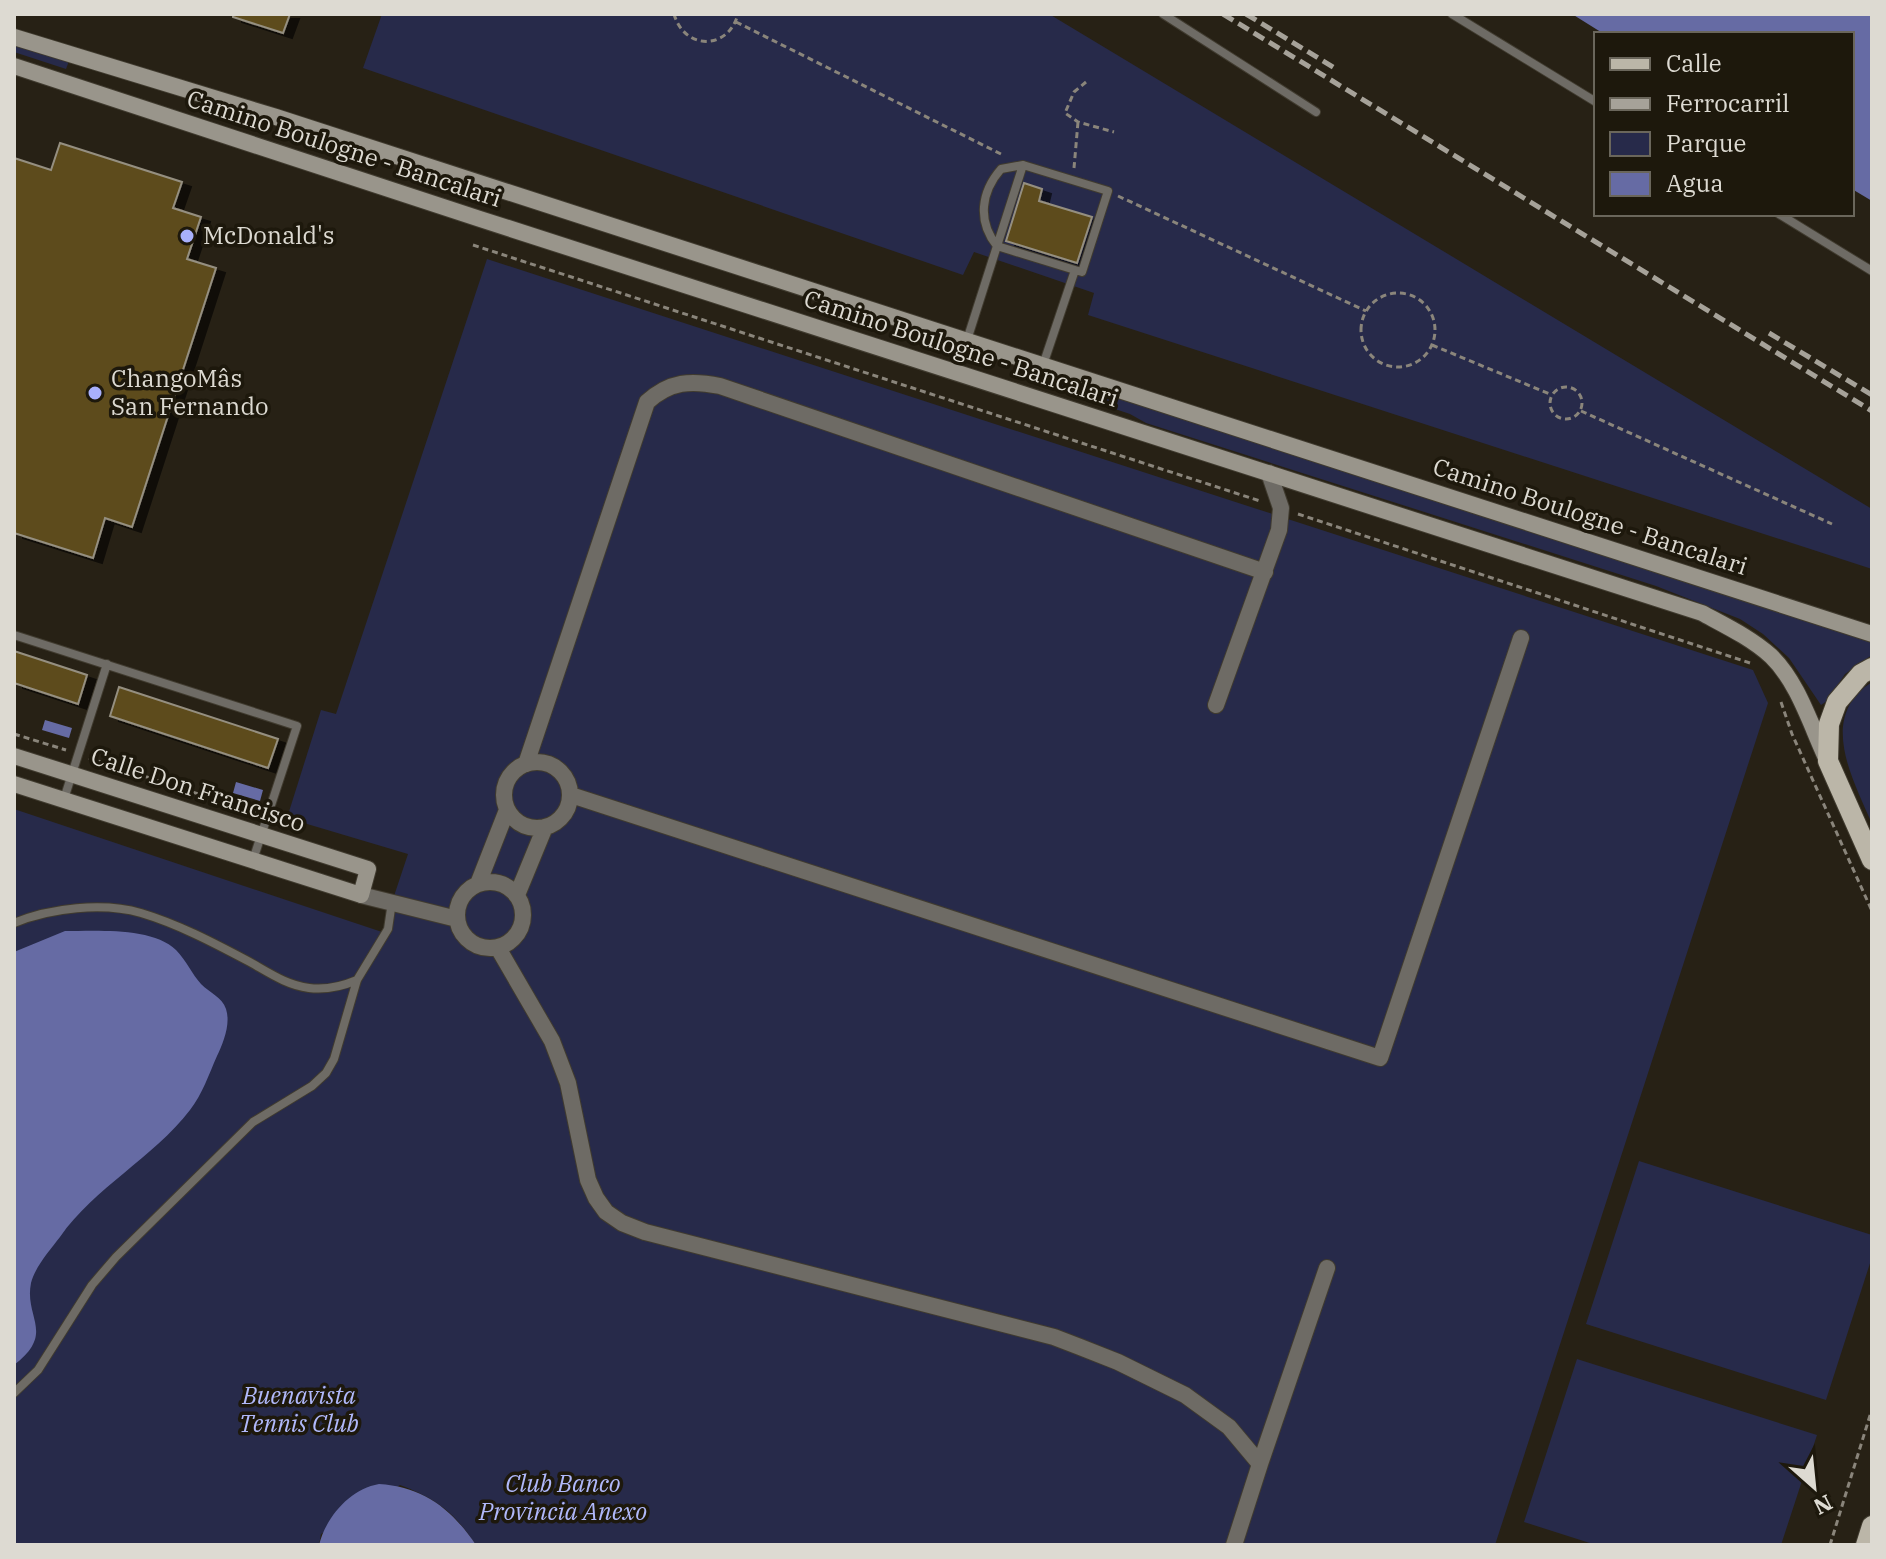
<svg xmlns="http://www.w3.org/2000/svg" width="1886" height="1559" font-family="'IBM Plex Serif',serif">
<defs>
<filter id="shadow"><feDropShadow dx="9" dy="5" stdDeviation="0" flood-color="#0009"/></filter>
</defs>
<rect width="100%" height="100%" fill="#272115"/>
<!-- green -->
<path fill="#272a4a" d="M382 14H1049L1872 509V569L1088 315 1094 293 974 252 963 275 363 68Z
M14 44 69 61 66 69 14 52Z
M487 259 1753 670 1768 703 1495 1545H476C454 1512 437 1499 400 1485L321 1534 319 1545H14V809L382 932 408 854 287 818 321 710 336 714Z
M1048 379H1057L1872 639V655L1845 674 1827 701 1821 705 1789 658 1763 634 1740 619 1656 586 1146 423 1130 414 1049 387 1046 382Z
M1872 682V824C1853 779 1817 717 1872 682Z
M1639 1161 1872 1235V1257L1826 1400 1586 1324Z
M1577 1359 1817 1435 1781 1545H1596L1524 1522Z"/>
<!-- water -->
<path fill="#666ba4" d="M1572 14H1872V201L1852 189V34H1604Z
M45 720 72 728 69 738 42 730Z
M236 782 263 790 260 801 233 793Z
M65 931C96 931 153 927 176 950 186 960 192 974 201 984 210 993 222 997 226 1009 231 1024 223 1043 217 1056 209 1074 202 1095 190 1110 152 1159 95 1187 60 1237 50 1250 35 1267 31 1283 24 1318 56 1333 14 1365V952Z
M379 1484C423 1487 451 1508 476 1545H319C326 1517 350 1489 379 1484Z"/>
<!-- building -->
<path fill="#5d4b1a" stroke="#958f80" stroke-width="2" filter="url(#shadow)" d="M233 14H290L283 33 233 17Z
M60 143 182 182 173 208 201 217 187 259 216 268 132 527 105 518 93 558 14 533V158L51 170Z
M1024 183 1042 189 1039 201 1092 217 1077 263 1006 241Z
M14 651 87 675 78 704 14 683Z
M119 687 278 739 268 768 110 716Z"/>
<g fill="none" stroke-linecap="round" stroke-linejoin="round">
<!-- lane casing -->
<g stroke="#403b2f" stroke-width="10">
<path id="lane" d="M1163 14 1316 112
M1452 14 1596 102
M1779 214 1872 271
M967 340 997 246C977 221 981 192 1001 169L1023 165
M1043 365 1075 270 997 246 1023 165 1108 191 1082 272 1075 270
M14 635 297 726 253 860
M64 799 107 664
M14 923C50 908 103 902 141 913 178 924 214 943 248 961 268 972 286 985 309 988 325 990 343 986 357 980
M14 1393 38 1370 92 1285 116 1257 253 1122 312 1086 326 1073 334 1059 357 980 388 929 392 902"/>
</g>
<!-- street casing -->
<g stroke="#403b2f" stroke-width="18">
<path id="street" d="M1216 705 1279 530 1281 508 1269 473
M504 795a33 33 0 1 1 66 0a33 33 0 1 1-66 0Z
M526 764 647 402C670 381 691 380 720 386L1265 572
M571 795 1380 1058 1521 638
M457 915a33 33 0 1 1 66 0a33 33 0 1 1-66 0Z
M478 884 507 810
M361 895 457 919
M517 895 545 827
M498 948 552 1041 568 1083 588 1180 596 1198 606 1212 622 1223 645 1232 1054 1337 1080 1347 1118 1362 1185 1395 1229 1427 1260 1464 1234 1545
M1260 1464 1327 1268"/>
</g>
<!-- secondary casing -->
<g stroke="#403b2f" stroke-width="18">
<path id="secondary" d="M14 37 276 117 1872 634
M14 66 480 219 1702 613C1726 626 1751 638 1771 656 1798 682 1811 726 1827 760
M14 756 368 869 361 895 14 784"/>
</g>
<!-- primary casing -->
<g stroke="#403b2f" stroke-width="22">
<path id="primary" d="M1872 668 1861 674 1837 702 1829 724 1828 761 1872 860
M1866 1545 1872 1526"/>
</g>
<!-- path -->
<path stroke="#8a857b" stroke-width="3" stroke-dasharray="6 4" stroke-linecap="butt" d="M674 14C684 50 728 51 738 14
M736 22 1001 154
M1086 82 1074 92 1065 113 1078 122 1114 132
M1074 168 1078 122
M1118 196 1366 311
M473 245 1260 501
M1361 330a37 37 0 1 1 74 0a37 37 0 1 1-74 0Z
M1432 345 1552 395
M1550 403a16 16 0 1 1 32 0a16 16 0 1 1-32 0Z
M1581 411 1832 524
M1298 514 1750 663
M1781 702 1792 734 1872 911
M14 734 66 750
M89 758 256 813
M1830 1545 1872 1409"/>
<!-- lane -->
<use href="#lane" stroke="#6e6b65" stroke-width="8"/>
<!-- street -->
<use href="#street" stroke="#6e6b65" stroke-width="16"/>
<!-- secondary -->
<use href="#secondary" stroke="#99958b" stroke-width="16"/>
<!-- primary -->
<use href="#primary" stroke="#bbb6a8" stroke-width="20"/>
<!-- rail -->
<path stroke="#a6a299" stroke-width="5" stroke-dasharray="12 6" stroke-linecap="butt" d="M1223 14 1872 411
M1246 14 1338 70
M1769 333 1872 395"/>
</g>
<!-- markers -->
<g fill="#a8b0fc" stroke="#1d180c" stroke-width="3">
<circle cx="187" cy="236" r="8"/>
<circle cx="95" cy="393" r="8"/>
</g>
<g text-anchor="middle" stroke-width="7" stroke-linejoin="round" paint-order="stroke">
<!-- street labels -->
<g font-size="24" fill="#dddad2" stroke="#1d180c">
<text transform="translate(344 149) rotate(18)" y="8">Camino Boulogne - Bancalari</text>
<text transform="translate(961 349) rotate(18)" y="8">Camino Boulogne - Bancalari</text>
<text transform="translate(1590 517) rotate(18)" y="8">Camino Boulogne - Bancalari</text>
<text transform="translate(198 790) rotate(18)" y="8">Calle Don Francisco</text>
</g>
<!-- poi labels -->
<g font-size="24" fill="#dddad2" stroke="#1d180c" text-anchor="start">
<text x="203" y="244">McDonald's</text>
<text x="111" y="387">ChangoMâs<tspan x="111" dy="28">San Fernando</tspan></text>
</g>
<!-- park labels -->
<g font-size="24" font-style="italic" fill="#b0b8fa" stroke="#1d180c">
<text x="299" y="1404">Buenavista<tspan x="299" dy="28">Tennis Club</tspan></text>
<text x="563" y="1492">Club Banco<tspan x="563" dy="28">Provincia Anexo</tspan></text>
</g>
</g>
<!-- border -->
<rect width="1886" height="1559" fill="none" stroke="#dddad2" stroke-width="32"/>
<!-- legend -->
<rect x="1594" y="32" width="260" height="184" fill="#1d180c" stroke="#6a665b" stroke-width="2"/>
<rect x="1610" y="58" width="40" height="12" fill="#bbb6a8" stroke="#6a665b" stroke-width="2"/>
<text x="1666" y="72" font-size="24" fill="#dddad2">Calle</text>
<rect x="1610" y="98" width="40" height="12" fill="#a6a299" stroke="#6a665b" stroke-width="2"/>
<text x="1666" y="112" font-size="24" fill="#dddad2">Ferrocarril</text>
<rect x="1610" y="132" width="40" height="24" fill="#272a4a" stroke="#6a665b" stroke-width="2"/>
<text x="1666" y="152" font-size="24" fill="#dddad2">Parque</text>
<rect x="1610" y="172" width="40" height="24" fill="#666ba4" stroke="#6a665b" stroke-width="2"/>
<text x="1666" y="192" font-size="24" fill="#dddad2">Agua</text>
<!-- north arrow -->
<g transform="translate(1814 1487) rotate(153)" stroke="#1d180c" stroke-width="6" paint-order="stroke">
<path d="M0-6L14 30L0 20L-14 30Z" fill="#dddad2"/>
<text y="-12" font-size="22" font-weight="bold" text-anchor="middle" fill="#dddad2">N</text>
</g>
</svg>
